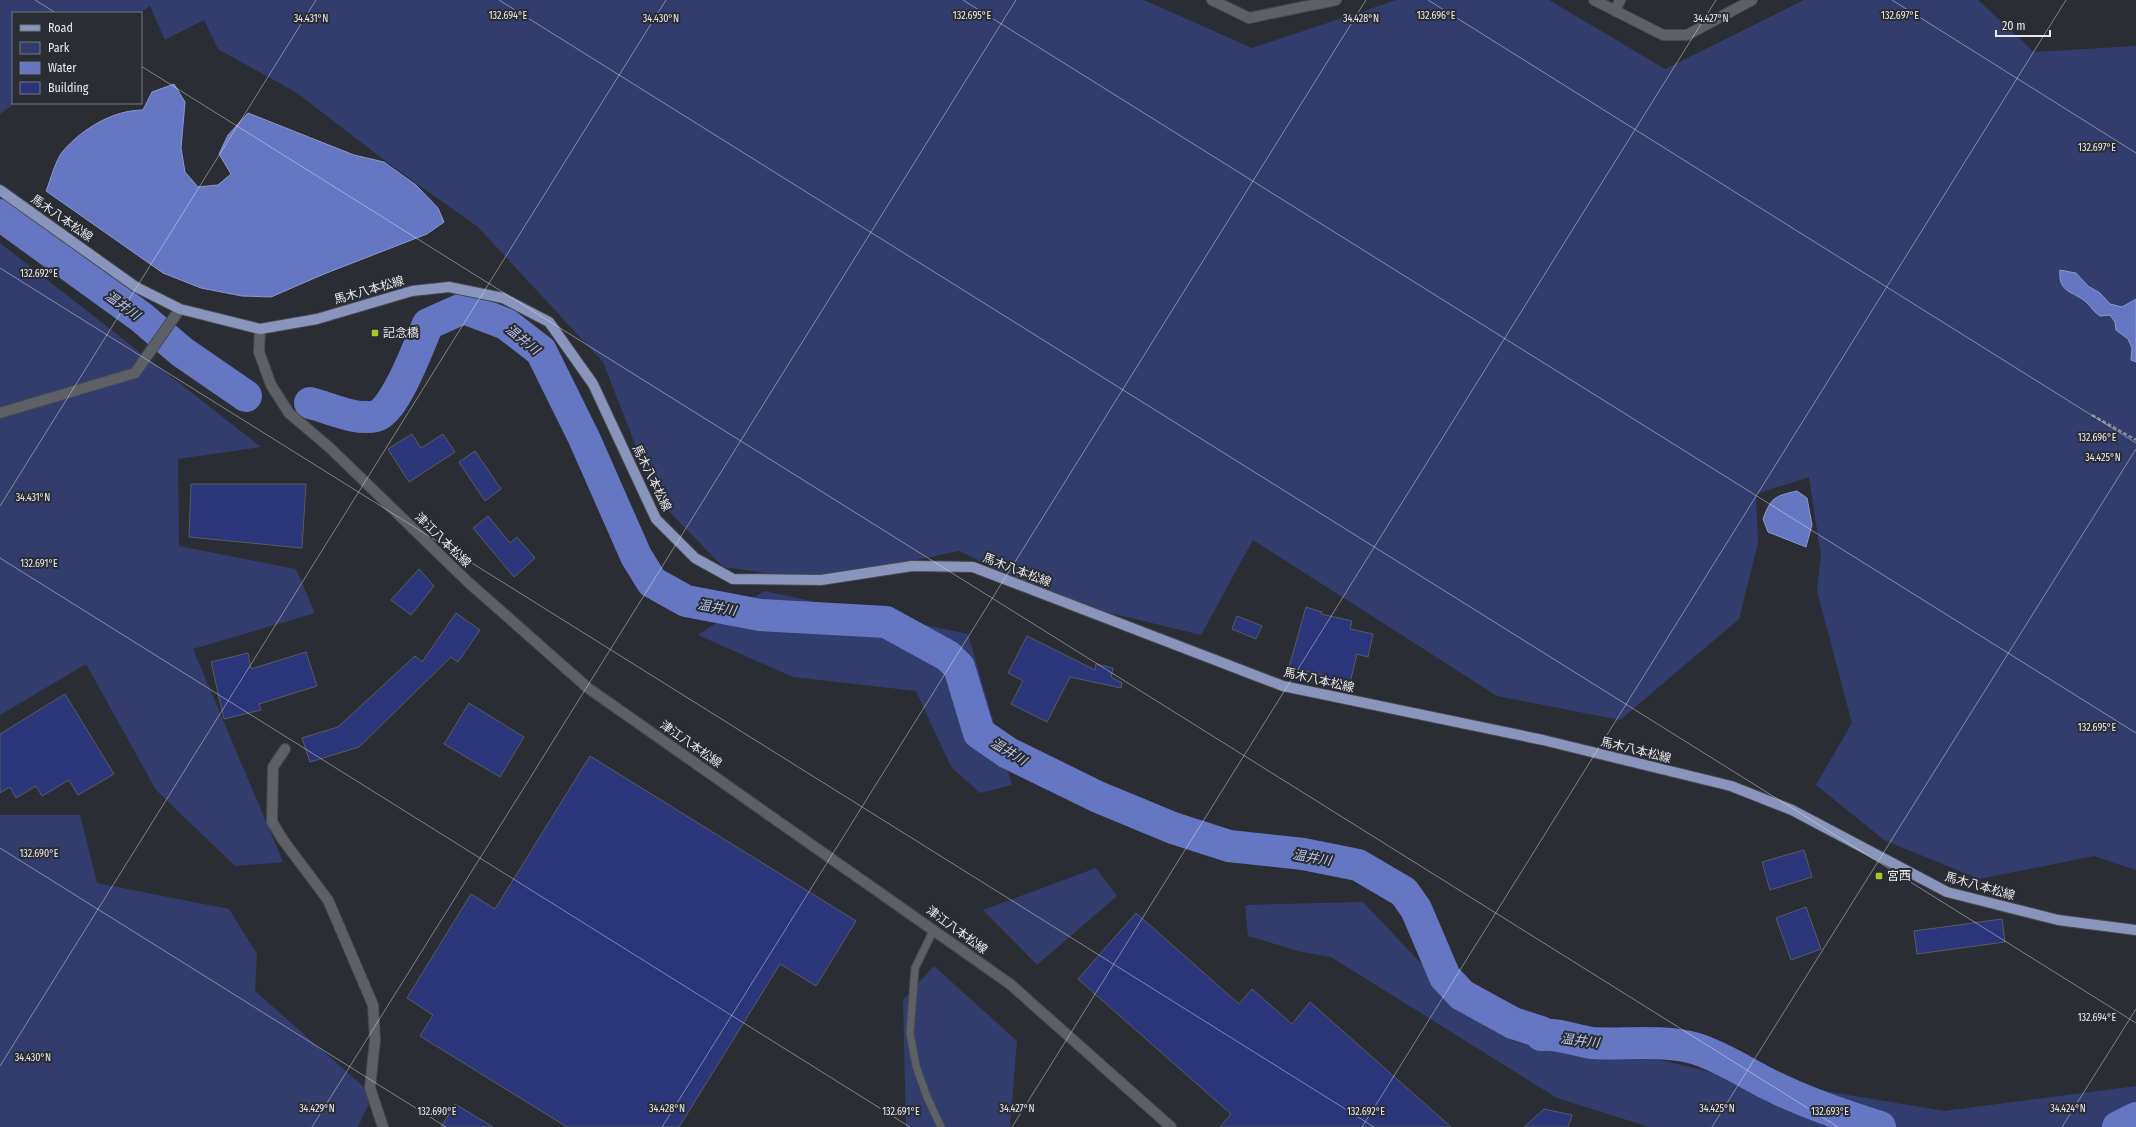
<svg xmlns="http://www.w3.org/2000/svg" width="2136" height="1127" font-family="'Fira Sans Condensed','Noto Sans JP',sans-serif">
<rect width="100%" height="100%" fill="#2b2d34"/>
<!-- green -->
<path fill="#323d6d" d="M0 0H1144L1252 48 1397 0H1549L1665 69 1804 0H1978L2034 52 2136 46V870L2094 856 1979 879 1884 840 1816 785 1852 723 1817 591 1821 556 1809 477 1756 494 1758 543 1739 619 1620 720 1497 696 1253 540 1201 635 1065 602 959 551 821 580 723 567 656 498 603 362 478 227 388 163 297 93 218 49 204 20 165 40 150 6 140 13H13V103H15L0 114Z
M0 243 261 447 178 459 179 546 296 569 315 613 193 649 283 862 235 866 156 790 86 664 0 715Z
M764 591 968 634 1012 785 980 793 951 767 916 691 793 677 698 635Z
M0 815H80L97 883 229 909 257 954 255 991 373 1095 358 1127H0Z
M1096 868 1117 896 1037 965 983 910Z
M1363 902 1434 977 1570 1038 1710 1072 1944 1111 2136 1086V1127H1649L1557 1098 1331 957 1302 952 1248 936 1245 905Z
M934 966 1017 1041 1010 1127H906L903 1000Z"/>
<!-- water -->
<path fill="#6577c2" stroke="#8c99cf" d="M174 84 185 102 181 148 185 172 198 187 218 185 231 174 219 154 228 135 248 113 354 155 384 162 416 185 438 208 444 222 427 234 324 274 271 297 242 296 201 288 163 273 46 191C51 179 55 161 63 151 82 129 113 110 143 110L152 92Z
M2060 270 2076 273 2088 286 2100 293 2110 304 2122 307 2136 299V362L2131 360 2132 348 2128 339 2116 330 2115 322 2110 315 2100 316C2094 312 2092 308 2087 303 2073 290 2058 294 2060 270Z
M1797 491 1807 498 1812 525 1806 547 1768 532 1763 519C1771 497 1775 496 1797 491Z"/>
<g fill="none" stroke-linecap="round" stroke-linejoin="round">
<!-- river -->
<path stroke="#6577c2" stroke-width="32" d="M0 215 141 317 182 352 246 396
M310 403C330 408 356 421 376 416 395 411 420 343 428 324L464 308 506 324 541 351 584 438 636 556 652 582 686 601 760 615 886 622 948 656 959 667 979 733 1008 753 1098 797 1173 828 1229 846 1303 854 1358 865 1404 892 1416 909 1445 977 1462 995 1513 1023 1541 1032V1035C1559 1033 1575 1041 1592 1043 1624 1045 1666 1039 1697 1049 1724 1058 1746 1073 1770 1085 1806 1103 1843 1115 1880 1127
M2118 1127 2136 1118"/>
</g>
<!-- building -->
<path fill="#2a357a" stroke="#585b62" d="M412 434 421 448 443 434 455 452 409 482 388 449Z
M475 451 501 489 485 501 459 462Z
M191 484H306L302 548 189 537Z
M488 516 510 543 517 537 535 558 514 577 473 528Z
M419 569 434 586 411 615 391 600Z
M1306 607 1322 612 1321 614 1352 621 1350 629 1373 634 1368 657 1357 654 1349 687 1326 682 1327 676 1289 667Z
M456 613 480 630 458 662 451 657 359 747 310 762 302 738 338 727 415 656 422 662Z
M1237 616 1262 626 1256 639 1232 629Z
M1027 636 1095 670 1096 664 1113 668 1111 677 1122 683 1121 688 1070 677 1047 722 1011 704 1023 681 1008 673Z
M306 652 317 686 259 704 261 710 224 719 211 662 248 653 251 669Z
M65 694 114 774 78 795 69 780 42 796 36 786 16 798 10 787 0 793V734Z
M469 703 524 737 500 777 444 744Z
M590 756 856 921 816 986 780 964 679 1127H567L420 1036 433 1015 407 998 471 894 495 909Z
M1804 850 1812 877 1770 890 1762 862Z
M1806 907 1821 949 1791 960 1776 918Z
M1136 913 1239 1004 1252 989 1292 1024 1310 1002 1451 1127H1220L1231 1114 1078 979Z
M2002 919 2005 942 1917 954 1914 931Z
M455 1104 493 1127H441Z
M1544 1109 1572 1115 1568 1127H1524Z"/>
<g fill="none" stroke-linecap="round" stroke-linejoin="round">
<!-- service casing -->
<g stroke="#47494e" stroke-width="9">
<path id="service" d="M934 929 915 968 910 1033 916 1066 927 1097 941 1127"/>
</g>
<!-- minor casing -->
<g stroke="#47494e" stroke-width="12">
<path id="minor" d="M1212 0 1249 18 1336 0
M1594 0 1663 35H1687L1752 0
M1615 11 1620 0
M0 413 135 373 180 309
M285 749 273 767 272 822 283 840 328 900 373 1005 375 1040 370 1088 383 1127"/>
</g>
<!-- secondary casing -->
<g stroke="#47494e" stroke-width="12">
<path id="secondary" d="M260 329 259 352 271 385 289 413 330 448 468 582 588 688 1010 984 1171 1127"/>
</g>
<!-- primary casing -->
<g stroke="#47494e" stroke-width="12">
<path id="primary" d="M0 190 136 287 180 309 260 329 317 319 412 291 449 287 503 298 549 322 593 384 656 519 695 558 733 579 821 580 912 566 973 567 1283 686 1543 740 1731 786 1792 810 1947 892 2058 920 2136 930"/>
</g>
<!-- path -->
<path stroke="#898b91" stroke-width="2.5" stroke-dasharray="4 2" stroke-linecap="butt" d="M2092 415 2136 440"/>
<!-- service -->
<use href="#service" stroke="#5d6067" stroke-width="7"/>
<!-- minor -->
<use href="#minor" stroke="#5d6067" stroke-width="10"/>
<!-- secondary -->
<use href="#secondary" stroke="#5d6067" stroke-width="10"/>
<!-- primary -->
<use href="#primary" stroke="#8995bd" stroke-width="10"/>
</g>
<!-- ticks -->
<path fill="none" stroke="#e8e9ee" stroke-width="1" stroke-opacity="0.45" d="M35 0 56 13M499 0 2136 1023M963 0 2136 733M1428 0 2136 443M1892 0 2136 153M141 66 1838 1127M0 268 1374 1127M0 506 316 0M0 558 910 1127M0 848 446 1127M0 1066 666 0M312 1127 1016 0M662 1127 1366 0M1012 1127 1716 0M1362 1127 2066 0M1712 1127 2136 449M2062 1127 2136 1009"/>
<!-- markers -->
<g fill="#a4c824" stroke="#2b2d34" stroke-width="1.5">
<rect x="371" y="329" width="8" height="8" rx="2"/>
<rect x="1875" y="872" width="8" height="8" rx="2"/>
</g>
<g text-anchor="middle" stroke-width="4" stroke-linejoin="round" paint-order="stroke">
<!-- street labels -->
<g font-size="12" fill="#e8e9ee" stroke="#2b2d34">
<text transform="translate(62 218) rotate(35)" y="4">馬木八本松線</text>
<text transform="translate(369 290) rotate(-16)" y="4">馬木八本松線</text>
<text transform="translate(652 478) rotate(64)" y="4">馬木八本松線</text>
<text transform="translate(443 540) rotate(44)" y="4">津江八本松線</text>
<text transform="translate(1017 570) rotate(21)" y="4">馬木八本松線</text>
<text transform="translate(1319 680) rotate(13)" y="4">馬木八本松線</text>
<text transform="translate(691 744) rotate(35)" y="4">津江八本松線</text>
<text transform="translate(1636 750) rotate(14)" y="4">馬木八本松線</text>
<text transform="translate(1980 886) rotate(16)" y="4">馬木八本松線</text>
<text transform="translate(957 930) rotate(36)" y="4">津江八本松線</text>
</g>
<!-- poi labels -->
<g font-size="12" fill="#e8e9ee" stroke="#2b2d34" text-anchor="start">
<text x="383" y="337">記念橋</text>
<text x="1887" y="880">宮西</text>
</g>
<!-- water labels -->
<g font-size="13" font-style="italic" fill="#bac6ef" stroke="#2b2d34">
<text transform="translate(123 305) rotate(36)" y="5">温井川</text>
<text transform="translate(523 339) rotate(39)" y="5">温井川</text>
<text transform="translate(717 607) rotate(10)" y="5">温井川</text>
<text transform="translate(1009 751) rotate(31)" y="5">温井川</text>
<text transform="translate(1312 857) rotate(10)" y="5">温井川</text>
<text transform="translate(1580 1040) rotate(7)" y="5">温井川</text>
</g>
</g>
<g font-size="10" text-anchor="middle" fill="#e8e9ee" stroke="#2b2d34" stroke-width="4" stroke-linejoin="round" paint-order="stroke">
<text x="1436" y="19">132.696°E</text>
<text x="1900" y="19">132.697°E</text>
<text x="508" y="19">132.694°E</text>
<text x="972" y="19">132.695°E</text>
<text x="311" y="22">34.431°N</text>
<text x="661" y="22">34.430°N</text>
<text x="1361" y="22">34.428°N</text>
<text x="1711" y="22">34.427°N</text>
<text x="2097" y="151">132.697°E</text>
<text x="39" y="277">132.692°E</text>
<text x="2097" y="441">132.696°E</text>
<text x="2103" y="461">34.425°N</text>
<text x="33" y="501">34.431°N</text>
<text x="39" y="567">132.691°E</text>
<text x="2097" y="731">132.695°E</text>
<text x="39" y="857">132.690°E</text>
<text x="2097" y="1021">132.694°E</text>
<text x="33" y="1061">34.430°N</text>
<text x="317" y="1112">34.429°N</text>
<text x="667" y="1112">34.428°N</text>
<text x="1017" y="1112">34.427°N</text>
<text x="1717" y="1112">34.425°N</text>
<text x="2068" y="1112">34.424°N</text>
<text x="437" y="1115">132.690°E</text>
<text x="901" y="1115">132.691°E</text>
<text x="1366" y="1115">132.692°E</text>
<text x="1830" y="1115">132.693°E</text>
</g>
<!-- legend -->
<rect x="12" y="12" width="130" height="92" fill="#2b2d34" stroke="#77787e"/>
<rect x="20" y="25" width="20" height="6" fill="#8995bd" stroke="#77787e"/>
<text x="48" y="32" font-size="12" fill="#e8e9ee">Road</text>
<rect x="20" y="42" width="20" height="12" fill="#323d6d" stroke="#77787e"/>
<text x="48" y="52" font-size="12" fill="#e8e9ee">Park</text>
<rect x="20" y="62" width="20" height="12" fill="#6577c2" stroke="#77787e"/>
<text x="48" y="72" font-size="12" fill="#e8e9ee">Water</text>
<rect x="20" y="82" width="20" height="12" fill="#2a357a" stroke="#77787e"/>
<text x="48" y="92" font-size="12" fill="#e8e9ee">Building</text>
<!-- scale -->
<path d="M1996 30v6h54v-6" fill="none" stroke="#e8e9ee" stroke-width="2"/>
<text x="2002" y="30" font-size="12" fill="#e8e9ee" stroke="#2b2d34" stroke-width="3" paint-order="stroke">20 m</text>
</svg>
